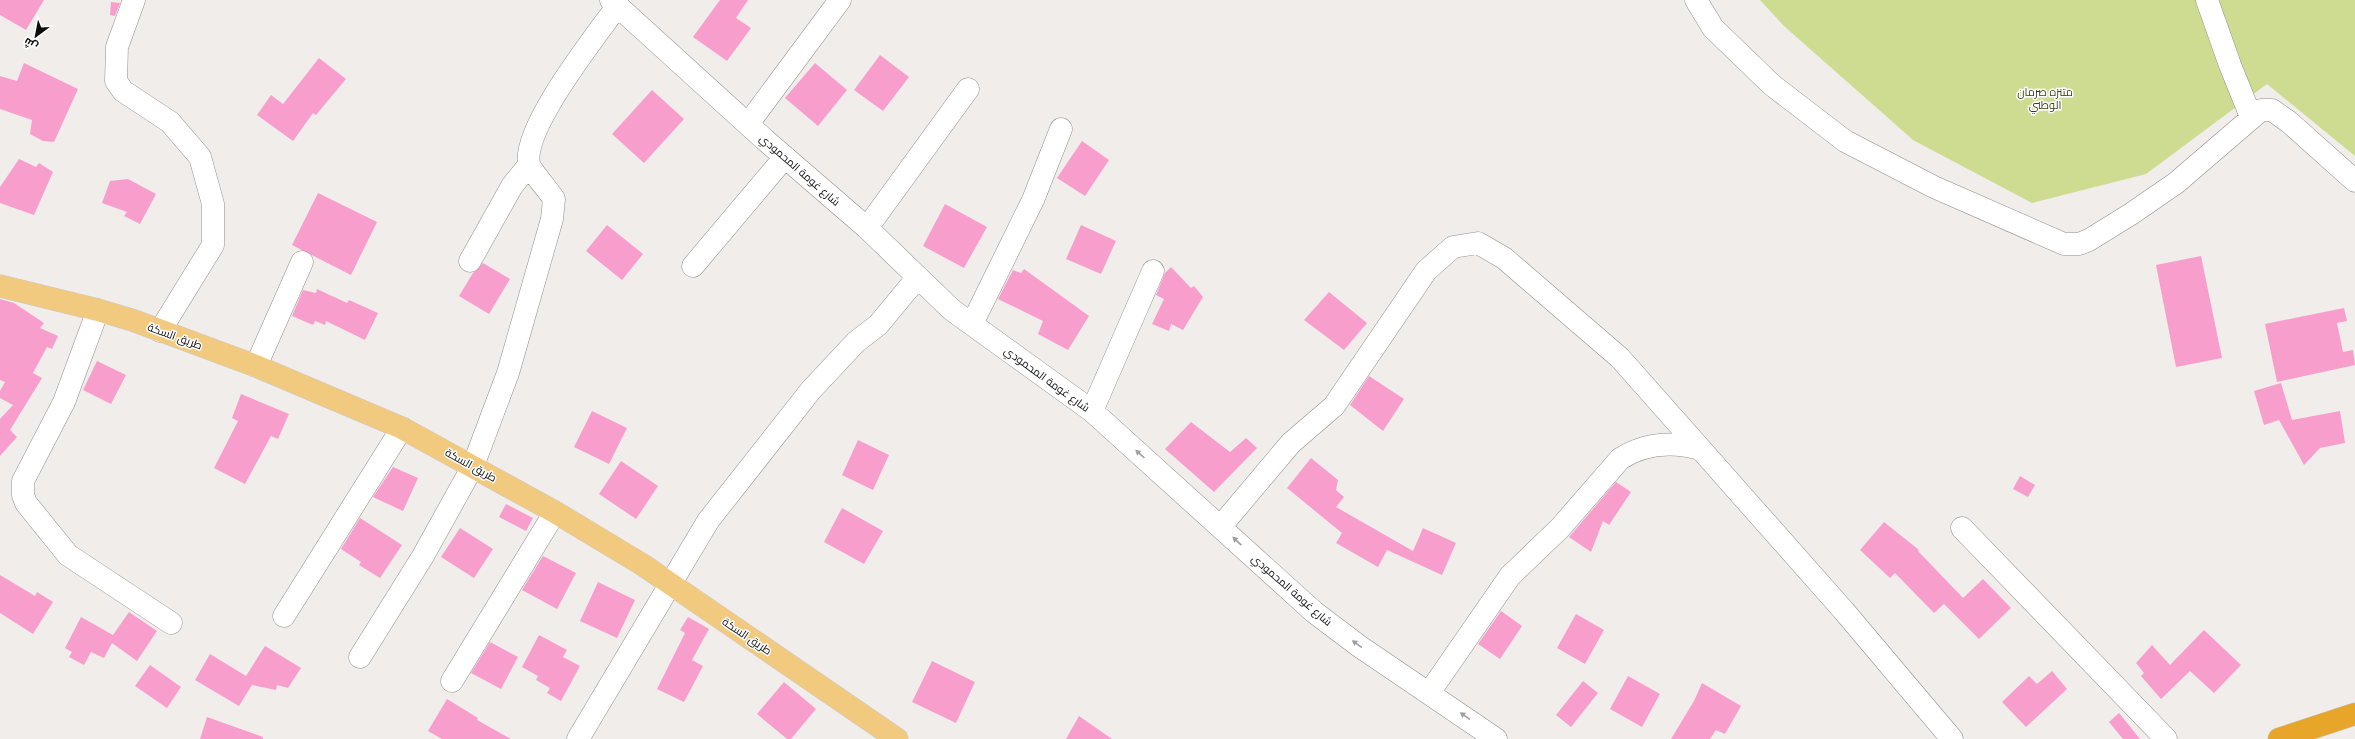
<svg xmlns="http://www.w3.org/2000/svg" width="2355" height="739" font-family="'Nunito Sans',Cairo,sans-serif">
<rect width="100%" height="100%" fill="#f0edea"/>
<!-- green -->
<path fill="#cedc92" d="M1760 0H2355V156L2267 84 2146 174 2032 203 1913 140 1784 26Z"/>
<!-- building -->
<path fill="#f89ecd" d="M0 0H44L26 30 0 15Z
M720 0H748L736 18 751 28 727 61 693 37Z
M111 2 120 3 115 16 110 15Z
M880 55 909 77 883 111 854 90Z
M319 58 346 79 316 115 313 113 293 141 257 115 271 95 283 104Z
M24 63 78 89 54 142 43 141 30 134 32 120 0 109V76L17 81Z
M815 63 847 90 818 126 785 98Z
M652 90 684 119 644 163 612 134Z
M1082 141 1109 160 1085 196 1057 178Z
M19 159 36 167 39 163 53 172 34 215 0 203V187Z
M128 179 156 194 140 224 124 216 127 212 102 203 110 181Z
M318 193 377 222 351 275 292 245Z
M945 204 987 227 964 268 923 246Z
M607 225 643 254 622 280 586 251Z
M1081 225 1116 241 1101 274 1066 259Z
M2201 256 2222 358 2176 367 2156 265Z
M483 263 510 279 489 314 459 296 473 273Z
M1171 267 1191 288 1194 286 1203 297 1183 330 1171 324 1169 331 1152 324 1164 299 1156 295 1165 273Z
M1024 269 1089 316 1068 350 1038 334 1043 321 998 299 1013 270 1021 273Z
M317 289 347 303 349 300 378 313 365 340 326 321 325 325 315 321 313 325 292 316 303 290 316 293Z
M1329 292 1367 323 1344 350 1304 320Z
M0 299 14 303 44 323 40 328 58 336 52 349 47 347 33 373 42 378 10 430 17 437 0 456V419L13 405 0 398V391L5 382 0 380Z
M2344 308 2347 321 2337 323 2343 352 2353 350 2355 365 2277 382 2265 324Z
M97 361 126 375 111 404 83 390Z
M1369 376 1404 399 1383 431 1350 405Z
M2281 383 2292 420 2340 411 2345 443 2320 448 2304 465 2279 420 2264 425 2254 391Z
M241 394 289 414 278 439 271 436 245 484 214 468 238 421 232 418Z
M592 411 627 428 609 464 574 447Z
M1191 422 1230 452 1246 438 1257 448 1214 492 1165 449Z
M858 440 889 455 873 490 842 475Z
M1311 458 1338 480 1336 490 1344 497 1336 507 1413 551 1423 528 1456 543 1442 575 1387 550 1378 567 1336 543 1342 533 1287 488Z
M621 461 658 486 636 519 599 494Z
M393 467 418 478 403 511 373 497Z
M2020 476 2035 485 2028 497 2013 489Z
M1616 482 1631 492 1609 525 1603 521 1591 552 1569 537Z
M506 504 533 518 526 531 499 517Z
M842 508 883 531 864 564 824 542Z
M360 518 402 545 380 578 359 565 361 562 341 549Z
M1884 522 1919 550 1918 551 1963 598 1983 579 2011 608 1979 639 1944 604 1934 613 1895 573 1890 578 1860 550Z
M460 528 493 549 474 578 441 557Z
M543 556 576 573 557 609 522 590Z
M0 575 35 596 37 592 53 602 33 634 0 613Z
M598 582 635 600 617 638 580 621Z
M1501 611 1522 626 1500 659 1478 644Z
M129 612 157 631 137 661 112 643 104 658 91 652 84 665 69 657 72 652 65 648 81 617 113 635Z
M1576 614 1604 630 1585 664 1557 648Z
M688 617 709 629 692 660 703 666 684 702 657 689 685 633 680 630Z
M2204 630 2241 665 2214 693 2190 671 2161 699 2141 676 2144 673 2136 663 2152 645 2170 665Z
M539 635 567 650 563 657 580 666 561 701 547 693 550 688 536 680 538 676 522 667Z
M490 642 518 657 501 689 471 673Z
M265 646 301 668 288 688 277 685 276 690 252 685 239 706 195 680 210 654 246 676Z
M932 661 975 682 956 723 912 702Z
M150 665 181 687 167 708 135 686Z
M2052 671 2067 689 2026 727 2002 702 2029 676 2037 684Z
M1628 676 1660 694 1642 727 1610 709Z
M1583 681 1598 693 1571 727 1556 715Z
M784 682 816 709 791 739H787L757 714Z
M1702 683 1741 706 1725 734 1716 730 1710 739H1671L1694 701Z
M447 699 478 718 477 720 511 739H442L428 731Z
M2119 713 2140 739H2123L2109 722Z
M1079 716 1112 739H1066Z
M207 717 263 737V739H200Z"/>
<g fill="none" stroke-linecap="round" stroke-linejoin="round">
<!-- minor casing -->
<g stroke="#918e8c" stroke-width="23">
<path id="minor" d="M134 0 117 47 116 81 123 91 170 122 200 157 213 204V245L160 331
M611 0 764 139 867 228 952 310 1092 411 1314 612 1359 646 1496 739
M1696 0 1713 28 1772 85 1845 141 1934 187 2064 244H2079L2089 240 2131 214 2176 183 2261 110H2272L2289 122 2355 181
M2207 0 2230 65 2251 117
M748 124 840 0
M867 228 968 89
M470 261 512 186 529 165
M693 266 785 157
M98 310 64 402 23 481V495L26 503 68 555 171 623
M972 324 1033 200 1061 129
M256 366 302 262
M1092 411 1153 271
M1221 526 1291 443 1334 406 1426 271 1453 247 1478 243 1504 258 1620 358 1844 611 1952 739
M1962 528 2166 739
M284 616 402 428
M360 657 423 556 473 466 508 373 552 219 554 199C549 191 531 171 529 164 522 128 596 36 618 5
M452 681 555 512
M1429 693 1510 576 1560 528 1620 459C1645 443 1671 441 1700 449
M578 739 708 521 811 390 856 342 878 325 918 277"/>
</g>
<!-- major casing -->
<g stroke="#cacaca" stroke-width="23">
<path id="major" d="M0 286 98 310 132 320 256 366 402 428 555 512 643 565 897 739"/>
</g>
<!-- highway casing -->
<g stroke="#cacaca" stroke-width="23">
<path id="highway" d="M2279 739 2355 714"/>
</g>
<!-- minor -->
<use href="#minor" stroke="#fff" stroke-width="22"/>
<!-- major -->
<use href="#major" stroke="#f1ca7f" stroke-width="22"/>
<!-- highway -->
<use href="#highway" stroke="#e7a629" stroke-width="22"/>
</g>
<!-- one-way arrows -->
<defs><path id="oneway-solid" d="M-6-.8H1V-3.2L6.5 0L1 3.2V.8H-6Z"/></defs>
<g fill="#9e9e9e">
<use href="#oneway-solid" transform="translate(1140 454) rotate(-138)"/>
<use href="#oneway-solid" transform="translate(1237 541) rotate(-137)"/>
<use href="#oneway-solid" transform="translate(1357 644) rotate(-144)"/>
<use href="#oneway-solid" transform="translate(1465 716) rotate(-146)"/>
</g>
<g text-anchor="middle" stroke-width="3" stroke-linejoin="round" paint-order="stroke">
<!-- park labels -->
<g font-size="11" fill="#394018" stroke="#fff">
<text x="2045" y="96">متنزه صرمان<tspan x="2045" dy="13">الوطني</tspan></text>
</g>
<!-- street labels -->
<g font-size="11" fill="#0d0c0c" stroke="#fff">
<text transform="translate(800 170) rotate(41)" y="4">شارع غومة المحمودي</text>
<text transform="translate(175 336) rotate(20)" y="4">طريق السكة</text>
<text transform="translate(1047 379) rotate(36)" y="4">شارع غومة المحمودي</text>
<text transform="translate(471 465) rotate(29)" y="4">طريق السكة</text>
<text transform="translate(1292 590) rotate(41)" y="4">شارع غومة المحمودي</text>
<text transform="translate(747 636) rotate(34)" y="4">طريق السكة</text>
</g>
</g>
<!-- north arrow -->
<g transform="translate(36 36) rotate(212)" stroke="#ffffff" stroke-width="3" paint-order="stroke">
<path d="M0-3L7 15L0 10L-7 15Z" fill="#0d0c0c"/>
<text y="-6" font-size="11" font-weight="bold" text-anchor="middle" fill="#0d0c0c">ش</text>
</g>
</svg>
